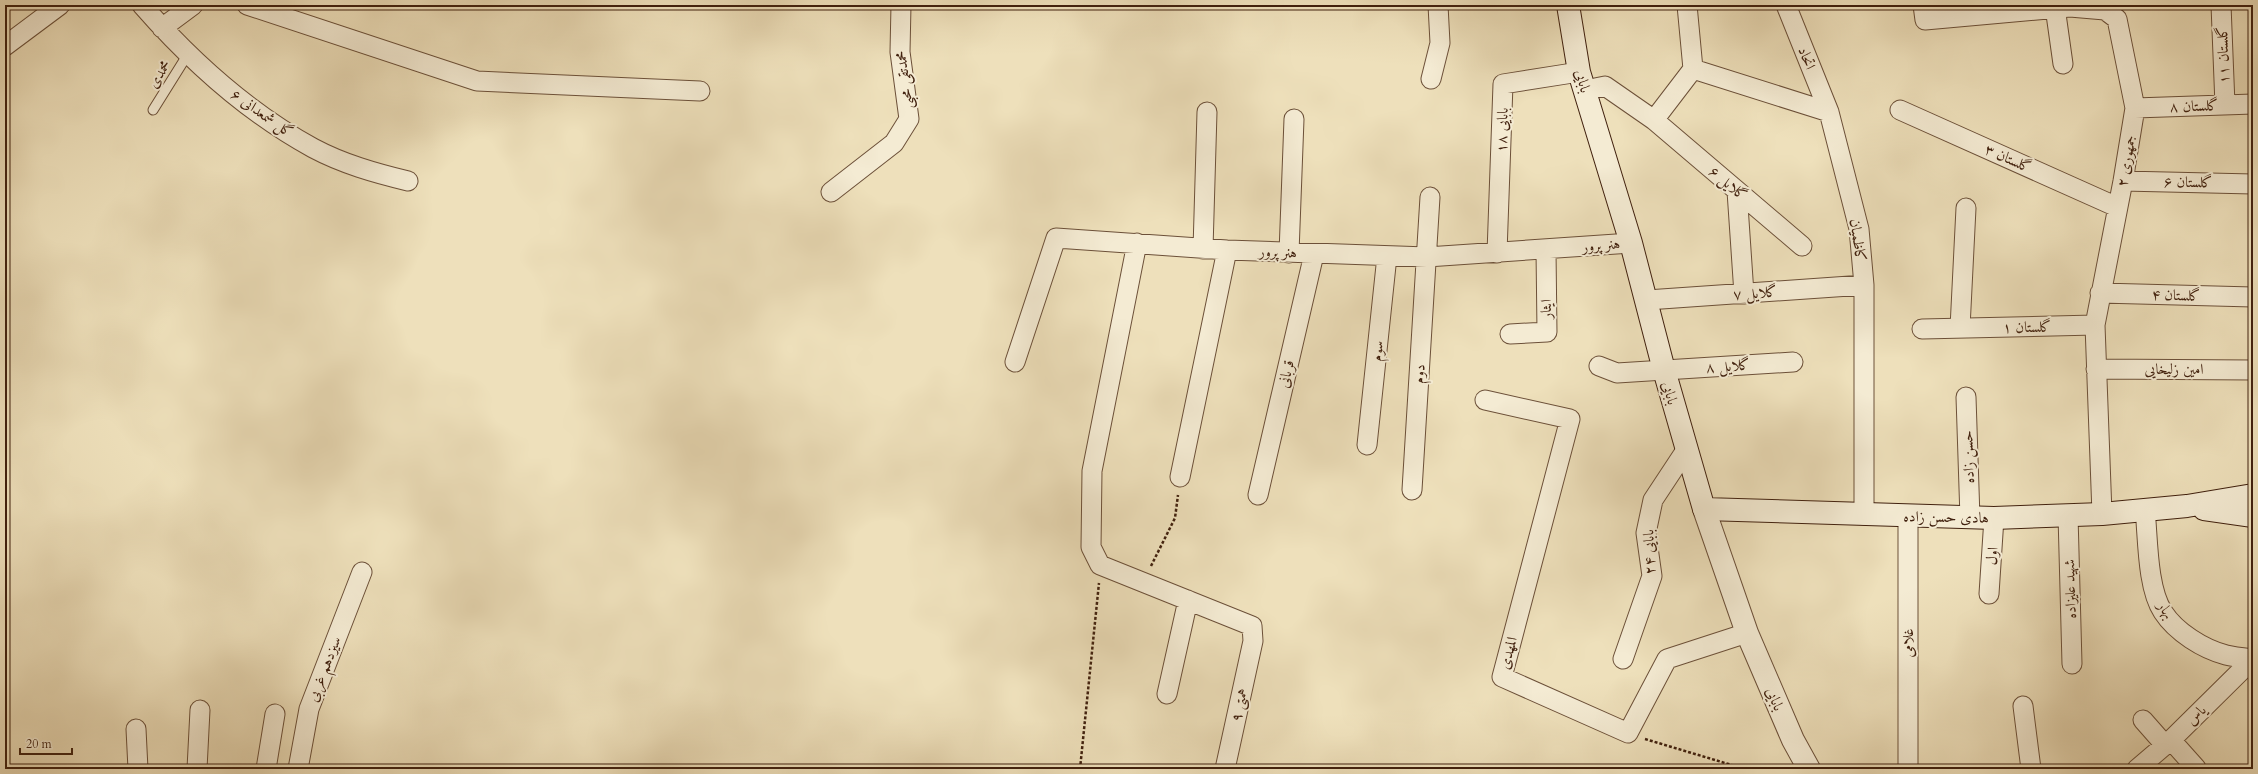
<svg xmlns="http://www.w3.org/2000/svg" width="2258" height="774" font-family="Cardo,Amiri,serif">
<rect width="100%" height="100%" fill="#eee0bb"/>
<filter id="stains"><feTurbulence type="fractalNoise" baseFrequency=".005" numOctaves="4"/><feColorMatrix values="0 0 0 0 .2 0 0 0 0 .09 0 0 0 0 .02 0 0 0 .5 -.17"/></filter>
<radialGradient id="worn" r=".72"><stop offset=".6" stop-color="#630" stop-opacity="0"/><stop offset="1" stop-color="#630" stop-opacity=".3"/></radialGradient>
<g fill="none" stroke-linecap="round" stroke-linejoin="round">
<!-- service casing -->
<g stroke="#6c5039" stroke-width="11">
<path id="service" d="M153 110 188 54"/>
</g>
<!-- minor casing -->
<g stroke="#6c5039" stroke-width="21">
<path id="minor" d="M142 5C191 61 247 112 313 148 343 164 375 173 408 181
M247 5 477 81 700 91
M1786 5 1829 112 1859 229 1864 285V515
M1923 5 1925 20 2070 7 2105 10 2117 19 2135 108 2123 181 2095 325 2102 514
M2221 5 2225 105
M2055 7 2063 64
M162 28 193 5
M5 46 60 5
M1693 69 1829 112
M1431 79 1440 43 1438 5
M1585 90 1605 86 1654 120 1802 246
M2135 108 2253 104
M1900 110 2117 207
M1654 120 1693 69 1687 5
M2123 181 2253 184
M1737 191 1744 294
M831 192 894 143 909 119 900 52 901 5
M1137 243 1092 471 1091 547 1100 565 1252 626 1253 641 1225 769
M1203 249 1207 112
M1289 253 1294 119
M1497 253 1503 84 1579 72
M2100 293 2253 297
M1647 300 1864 285
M1960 328 1966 208
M1922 329 2095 325
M1510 334 1547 332 1546 250
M1015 362 1056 238 1227 250 1427 257 1631 243
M1599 366 1617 373 1793 362
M2096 369 2253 370
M1966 397 1970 518
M1485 400 1570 419 1502 677 1628 733 1667 659 1747 633
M1367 445 1387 256
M1180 477 1227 250
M1412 490 1430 197
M1258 495 1314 254
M2145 509C2148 538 2147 588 2163 612 2176 632 2203 649 2226 655 2234 657 2244 658 2253 659
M2068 515 2072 664
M1908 516V769
M1989 594 1994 518
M1623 659 1652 576 1646 533 1653 500 1686 450
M1167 694 1188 600
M2023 706 2031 769
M2143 720 2165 745
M136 729 138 769
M2171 740 2196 768
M197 769 200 710
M266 769 275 714
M298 769 309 709 362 572
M2137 769 2171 740 2253 659"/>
</g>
<!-- tertiary casing -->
<g stroke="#6c5039" stroke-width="24">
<path id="tertiary" d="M1704 509 1747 633 1793 740 1809 769"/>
</g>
<!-- secondary casing -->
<g stroke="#40200e" stroke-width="24">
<path id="secondary" d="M1568 5 1579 72 1631 243 1664 370 1704 509 1994 518 2102 514 2187 506 2253 495
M2204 509 2253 516"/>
</g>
<!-- path -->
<path stroke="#40200e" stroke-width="2.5" stroke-dasharray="3 2" stroke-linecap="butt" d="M1151 566 1175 518 1178 495
M1645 739 1745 769
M1080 769 1099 583"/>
<!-- service -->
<use href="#service" stroke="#f4ebd3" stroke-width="9"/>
<!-- minor -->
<use href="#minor" stroke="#f4ebd3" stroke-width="19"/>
<!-- tertiary -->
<use href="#tertiary" stroke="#f4ebd3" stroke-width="22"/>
<!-- secondary -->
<use href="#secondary" stroke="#f4ebd3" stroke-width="22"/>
</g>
<g text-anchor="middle" stroke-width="4" stroke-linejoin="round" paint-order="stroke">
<!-- street labels -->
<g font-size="15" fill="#40200e" stroke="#f4ebd3">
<text transform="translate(2223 55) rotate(-92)" y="5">گلستان ۱۱</text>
<text transform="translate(1807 58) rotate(68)" y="5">اتحاد</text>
<text transform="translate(159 74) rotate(-58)" y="5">محمدی</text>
<text transform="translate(904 80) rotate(-97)" y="5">محمدتقی محبی</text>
<text transform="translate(1583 81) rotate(75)" y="5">بابایی</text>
<text transform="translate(2194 106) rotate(-2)" y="5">گلستان ۸</text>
<text transform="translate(262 113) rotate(35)" y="5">گل شمعدانی ۶</text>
<text transform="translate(1502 130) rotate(-88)" y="5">بابایی ۱۸</text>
<text transform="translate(2008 158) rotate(24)" y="5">گلستان ۳</text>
<text transform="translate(2126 161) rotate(-80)" y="5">جمهوری ۲</text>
<text transform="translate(2188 182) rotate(1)" y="5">گلستان ۶</text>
<text transform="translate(1728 183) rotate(40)" y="5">گلایل ۶</text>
<text transform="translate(1858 240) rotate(82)" y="5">کاظمیان</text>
<text transform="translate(1601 245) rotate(-5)" y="5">هنر پرور</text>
<text transform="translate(1278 252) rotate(2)" y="5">هنر پرور</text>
<text transform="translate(1755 293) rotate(-4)" y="5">گلایل ۷</text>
<text transform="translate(2176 295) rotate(2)" y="5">گلستان ۴</text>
<text transform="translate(1546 309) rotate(-91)" y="5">ایثار</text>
<text transform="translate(2027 327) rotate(-1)" y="5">گلستان ۱</text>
<text transform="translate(1377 351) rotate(-84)" y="5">سوم</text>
<text transform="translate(1728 366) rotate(-4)" y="5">گلایل ۸</text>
<text x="2174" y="374">امین زلیخایی</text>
<text transform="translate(1286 374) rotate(-77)" y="5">قربانی</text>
<text transform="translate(1419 374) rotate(-86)" y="5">دوم</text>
<text transform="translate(1670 393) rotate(74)" y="5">بابایی</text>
<text transform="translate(1968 457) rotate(-92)" y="5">حسن زاده</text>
<text transform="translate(1946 517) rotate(1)" y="5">هادی حسن زاده</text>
<text transform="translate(1649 552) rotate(-92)" y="5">بابایی ۲۴</text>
<text transform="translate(1992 556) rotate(-86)" y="5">اول</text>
<text transform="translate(2070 589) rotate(-92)" y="5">شهید علیزاده</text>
<text transform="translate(2166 610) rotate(58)" y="5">بهار</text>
<text transform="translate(1908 643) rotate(-90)" y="5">غلامی</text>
<text transform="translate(1508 653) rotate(-75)" y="5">المهدی</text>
<text transform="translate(324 669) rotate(-69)" y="5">سیزدهم غربی</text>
<text transform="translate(1775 699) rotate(67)" y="5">بابایی</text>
<text transform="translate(1239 705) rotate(-78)" y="5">همتی ۹</text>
<text transform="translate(2196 715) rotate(-45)" y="5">یاس</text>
</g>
</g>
<!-- margin -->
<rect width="2258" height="774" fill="none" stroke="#eee0bb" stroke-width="20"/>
<rect x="6" y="6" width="2246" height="762" fill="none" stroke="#40200e" stroke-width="2"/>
<rect x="10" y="10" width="2238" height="754" fill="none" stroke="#40200e"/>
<!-- scale -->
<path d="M20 748v6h52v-6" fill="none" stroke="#40200e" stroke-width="2"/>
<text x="26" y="748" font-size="12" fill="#40200e" stroke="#f4ebd3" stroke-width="3" paint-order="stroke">20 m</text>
<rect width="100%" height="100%" filter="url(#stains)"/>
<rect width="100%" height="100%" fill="url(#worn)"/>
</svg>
